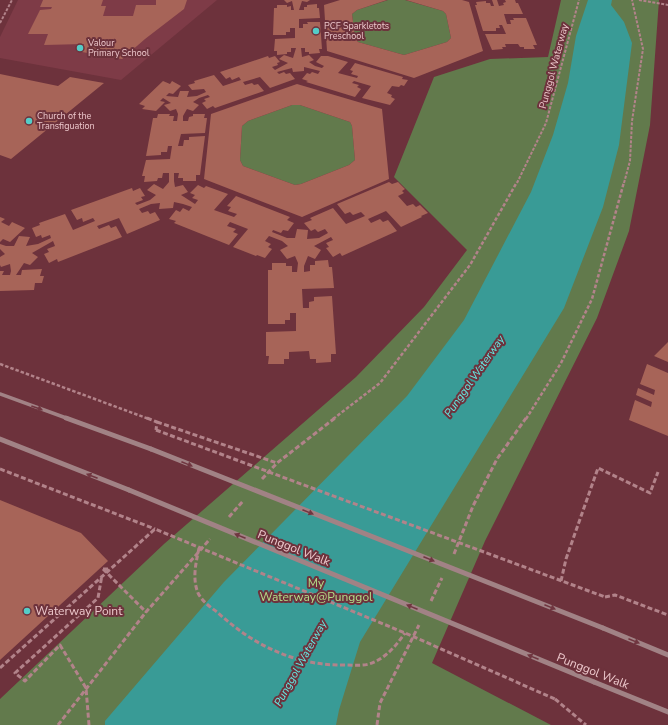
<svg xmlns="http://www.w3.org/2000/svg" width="668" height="725" font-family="'Nunito Sans',sans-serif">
<rect width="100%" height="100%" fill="#6d323c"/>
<!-- built -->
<path fill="#7e3b47" d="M18 0H217L121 80 0 58V37Z"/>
<!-- green -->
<path fill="#627a4c" d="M388 0H405L443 11 446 14 451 38 447 42 404 55 358 42 355 38 352 14 357 10Z
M561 0H659L650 125 629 231 597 318 485 541 432 663 551 725H0V699L164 544 356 377 424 307 467 250 394 177 434 77 490 59 548 57Z
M292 105H300L350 122 352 126 355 160 349 165 301 184 295 185 243 166 240 160 242 126 248 121Z"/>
<!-- water -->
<path fill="#399b96" d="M588 0H612L611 5 624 22 632 43 619 145 603 207 564 308 360 642 339 710 336 725H105V721L224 582 407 396 464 320 531 192 553 135 568 83 576 36Z"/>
<!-- building -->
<path fill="#a76458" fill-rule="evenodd" d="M43 0H103L101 6H106L103 16H133L136 5H156V0H187L184 9 145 39 122 59 82 52 84 44 44 45 48 34H28L40 10 51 9 52 7H40Z
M284 0H310L307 2 302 1 299 10H304V7H307V5L317 4V8H319L320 18 299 19V28H303V24H308L307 22H320L322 49H319L320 53 309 54V52H305V48H301L302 57 309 55 314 60 309 62 315 66 322 68 324 66 316 62 321 56H328L348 62 338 73 357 78 358 76 351 74 353 71 350 70 355 63 403 77 402 79 408 80 404 86 401 85 399 87 392 86 387 93 392 95 391 97 395 99 390 105 362 98 371 86 354 81 352 83 359 85 357 87 361 89 355 97 306 82 308 81 302 79 307 73 310 74 312 72 318 74 320 71 304 67V71L293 72 292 68 277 72 279 74 284 72 286 74 290 73 295 79 270 88 260 77 243 82 245 85 252 83 254 85 258 84 264 91 215 108 213 106 207 109 202 103 206 101 204 99 210 97 208 95 199 98 193 102 199 105 193 111 187 109 183 116V121H188L189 117 193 116V114H205L204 118H207L205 133 181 134 178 146H183L184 140H189V137L205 136 200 175H196V181H183V178H178L179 173H174V181L175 187 183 185 188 192 181 195 195 204 198 200 192 198 195 195 190 193 198 185 204 188 206 186 228 194 214 210 234 217 237 214 228 211 231 207 227 206 236 196 290 217 287 220 294 223 288 231 283 230 281 233 273 230 272 232 287 238H295L297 229 308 230 307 239 319 238 328 233 325 229 318 232 315 229 311 231 304 223 312 220 310 218 333 208 346 224 365 216 361 212 353 215 350 212 345 214 337 204 389 182 392 184 398 182 405 189 402 191 404 193 398 196 407 206 413 204 416 207 420 205 428 213 421 216 422 217 401 227 386 211 368 219 371 223 380 219 383 222 388 220 397 231 342 256 340 253 333 257 326 248 329 247 326 243 333 240 331 237 314 246 321 250 315 259 308 256 304 266V272L310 271V265H315V261L328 260 329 267H332L334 288 302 289 303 308H309V302L314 301V297L332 296 336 354H331V362L316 363V359H310L309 351 289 352V359H284V364H268L269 356H266V332L296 331V313H290V320H285V324H268V270H272V263H286V266H292V272H297L298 263 295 256 287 259 280 250 288 246 282 241 269 236 265 241 271 244 268 247 272 249 265 258 257 255 256 256 233 247 248 229 230 222 227 226 236 229 233 232 238 234 229 245 174 223 176 221 169 219 176 210 180 212 183 208 189 211 192 207 183 204 174 202 173 208 159 209 160 203 151 204 139 209 142 213 148 211 150 214 155 212 160 220 127 234 119 218 97 226 99 229 109 225 111 228 116 226 122 237 58 262 57 259 49 263 44 254 49 252 47 249 55 246 53 241 32 253 38 257 30 265 24 263 16 275H21L22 270 42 269 40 276H44L42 283H35L34 290 0 291V271H4L2 275H10L11 271 10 264 1 267 0 265V257L5 254 0 249V244L6 246H14L19 236 30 237 26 246 38 244 51 238 50 235 42 238 41 235 36 237 32 228 40 225 39 223 65 214 73 230 95 221 93 218 83 222 82 218 77 220 71 210 132 188 133 191 140 188 145 196 141 197 143 200 135 203 137 205 150 200 156 195 147 190 154 184 163 189 169 182V173H163L162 178H158L157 181 144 182 145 176H142L146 160 170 159 172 146H168L167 152H161V155L146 156 153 118H157L158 114H170L169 116H174L173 121H177L178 114 176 109 170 111 164 105 171 103 163 98 160 101 165 102 156 111 142 109 145 106 139 104 163 81 170 84 172 81 181 86 173 94 169 93 166 96 178 97 180 91H189L187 97 197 96 206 92 204 89 192 90 188 85 195 83 194 81 214 75 223 86 241 80 239 77 232 80 230 77 226 79 220 72 268 56 269 58 275 56 280 62 277 63 278 65 272 67 275 70 288 63 279 59 284 55 293 58 296 48H291V52H287V54L277 55V51H274L275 39 295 38V28H290V32H286V35H273L274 8H277V5H287V7L291 6V10H294L292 1 287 3Z
M340 0H387L357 10 352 14 355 38 358 42 404 55 447 42 451 38 446 14 443 11 406 0H462L469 2 483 51 414 78 327 51 324 5Z
M492 0H497L499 6 504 5 503 3 506 2 505 0H515L516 3H518L523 14H504L507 24H511L510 20H514L513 18H526L537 45H533L535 49H524V47H520L518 44H505L506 47H502L503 49 492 50 485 34H506L502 25H499L500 28H496V31H483L475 5H477L476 2 486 1V3H490L491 6H494Z
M0 74 58 86 70 77 104 83 11 159 0 155Z
M297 84 382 109 389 179 302 217 204 179 211 114ZM292 105H300L350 122 352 126 355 160 349 165 301 184 295 185 243 166 240 160 242 126 248 121Z
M0 217 5 219 1 222 9 226 12 222 25 228 10 242 3 239 0 242Z
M668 342V362L654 356Z
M647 364 668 373V436L629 420 635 400 651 407 652 402 636 395 638 388 654 395 655 390 640 384Z
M0 500 81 533 108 561 0 660Z"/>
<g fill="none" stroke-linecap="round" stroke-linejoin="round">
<!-- path-far2 -->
<path stroke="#b2838a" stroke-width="2" stroke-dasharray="3 1.5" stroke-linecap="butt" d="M639 0 668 5
M0 23 12 0
M517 183 546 123 579 0
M624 183 630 161 632 121 643 49 632 0"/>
<!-- path-far1 -->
<path stroke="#b2838a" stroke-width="2.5" stroke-dasharray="3.5 2" stroke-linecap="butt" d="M0 364 149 419
M333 419 380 383 470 265 517 182
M526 419 561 363 592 299 624 182"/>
<!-- path -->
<path stroke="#b2838a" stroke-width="3" stroke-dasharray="5 2.5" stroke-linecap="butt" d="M147 418 157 422 156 430
M157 422 277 463
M0 469 155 529
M262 479 277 463 335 418
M229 517 243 501
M454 554 473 506 497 459 526 418
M103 569 146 612
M103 569H109
M561 581 566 559 598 468 650 493 658 472
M605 597 615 595 668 615
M431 601 442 578
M555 699 586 725
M58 725 146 612 210 539
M89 725 86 688 60 645 25 681 15 673 98 598 102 575
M377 725 380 703 419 625"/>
<!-- street-far1 -->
<path stroke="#a18285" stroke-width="3.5" d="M0 394 69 419"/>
<!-- street -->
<path stroke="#a18285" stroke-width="5" d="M66 418 151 449
M0 439 129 490
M603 628 668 655
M594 682 668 712"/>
<!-- path-bridge -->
<path stroke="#b2838a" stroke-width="3" stroke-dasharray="5 2.5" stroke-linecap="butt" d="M156 430 605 597
M199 548C196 563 192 578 198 593 202 601 210 607 217 612 253 645 295 666 345 665 353 665 362 666 369 664 385 659 396 646 405 633
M0 668 155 529 405 633 555 699"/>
<!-- street-bridge -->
<path stroke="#a18285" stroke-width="5" d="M151 449 603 628
M129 490 594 682"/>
</g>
<!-- one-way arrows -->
<defs><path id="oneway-solid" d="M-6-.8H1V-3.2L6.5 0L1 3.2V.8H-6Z"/></defs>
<g fill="#703640">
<use href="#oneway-solid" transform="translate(37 408) rotate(20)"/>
<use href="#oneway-solid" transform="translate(187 464) rotate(22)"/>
<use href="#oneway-solid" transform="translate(92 476) rotate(-159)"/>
<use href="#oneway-solid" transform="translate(308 512) rotate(22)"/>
<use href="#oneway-solid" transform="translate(240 536) rotate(-158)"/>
<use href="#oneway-solid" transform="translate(429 559) rotate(22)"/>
<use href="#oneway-solid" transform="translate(412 607) rotate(-158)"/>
<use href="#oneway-solid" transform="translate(550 607) rotate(22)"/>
<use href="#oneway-solid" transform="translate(634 641) rotate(22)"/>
<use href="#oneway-solid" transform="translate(533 657) rotate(-158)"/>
</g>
<!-- markers -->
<g fill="#54cdc7" stroke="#6d323c" stroke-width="1.5">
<circle cx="316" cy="31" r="4"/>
<circle cx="80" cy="48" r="4"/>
<circle cx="29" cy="121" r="4"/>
<circle cx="27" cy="611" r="4"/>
</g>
<g text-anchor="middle" stroke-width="4" stroke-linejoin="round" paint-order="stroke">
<!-- far-poi labels -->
<g font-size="9" fill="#ecc7cb" stroke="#6d323c" text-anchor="start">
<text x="324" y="29">PCF Sparkletots<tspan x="324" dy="10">Preschool</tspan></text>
<text x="88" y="46">Valour<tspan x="88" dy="10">Primary School</tspan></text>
<text x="37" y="119">Church of the<tspan x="37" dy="10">Transfiguation</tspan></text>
</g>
<!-- street labels -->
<g font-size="10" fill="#ecc7cb" stroke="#6d323c">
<text transform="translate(553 66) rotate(-75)" y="4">Punggol Waterway</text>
</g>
<!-- water labels -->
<g font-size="11" font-style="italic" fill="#63eee7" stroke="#6d323c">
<text transform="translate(474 376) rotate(-55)" y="4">Punggol Waterway</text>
<text transform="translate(300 663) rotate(-61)" y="4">Punggol Waterway</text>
</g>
<!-- near-street labels -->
<g font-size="12" fill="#ecc7cb" stroke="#6d323c">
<text transform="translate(294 548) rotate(22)" y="4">Punggol Walk</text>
<text transform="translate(593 671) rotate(22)" y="4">Punggol Walk</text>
</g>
<!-- near-park labels -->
<g font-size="12" fill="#b2dd88" stroke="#6d323c">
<text x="316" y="587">My<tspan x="316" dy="14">Waterway@Punggol</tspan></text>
</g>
<!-- near-poi labels -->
<g font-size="12" fill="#ecc7cb" stroke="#6d323c" text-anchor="start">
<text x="35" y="615">Waterway Point</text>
</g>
</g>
</svg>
